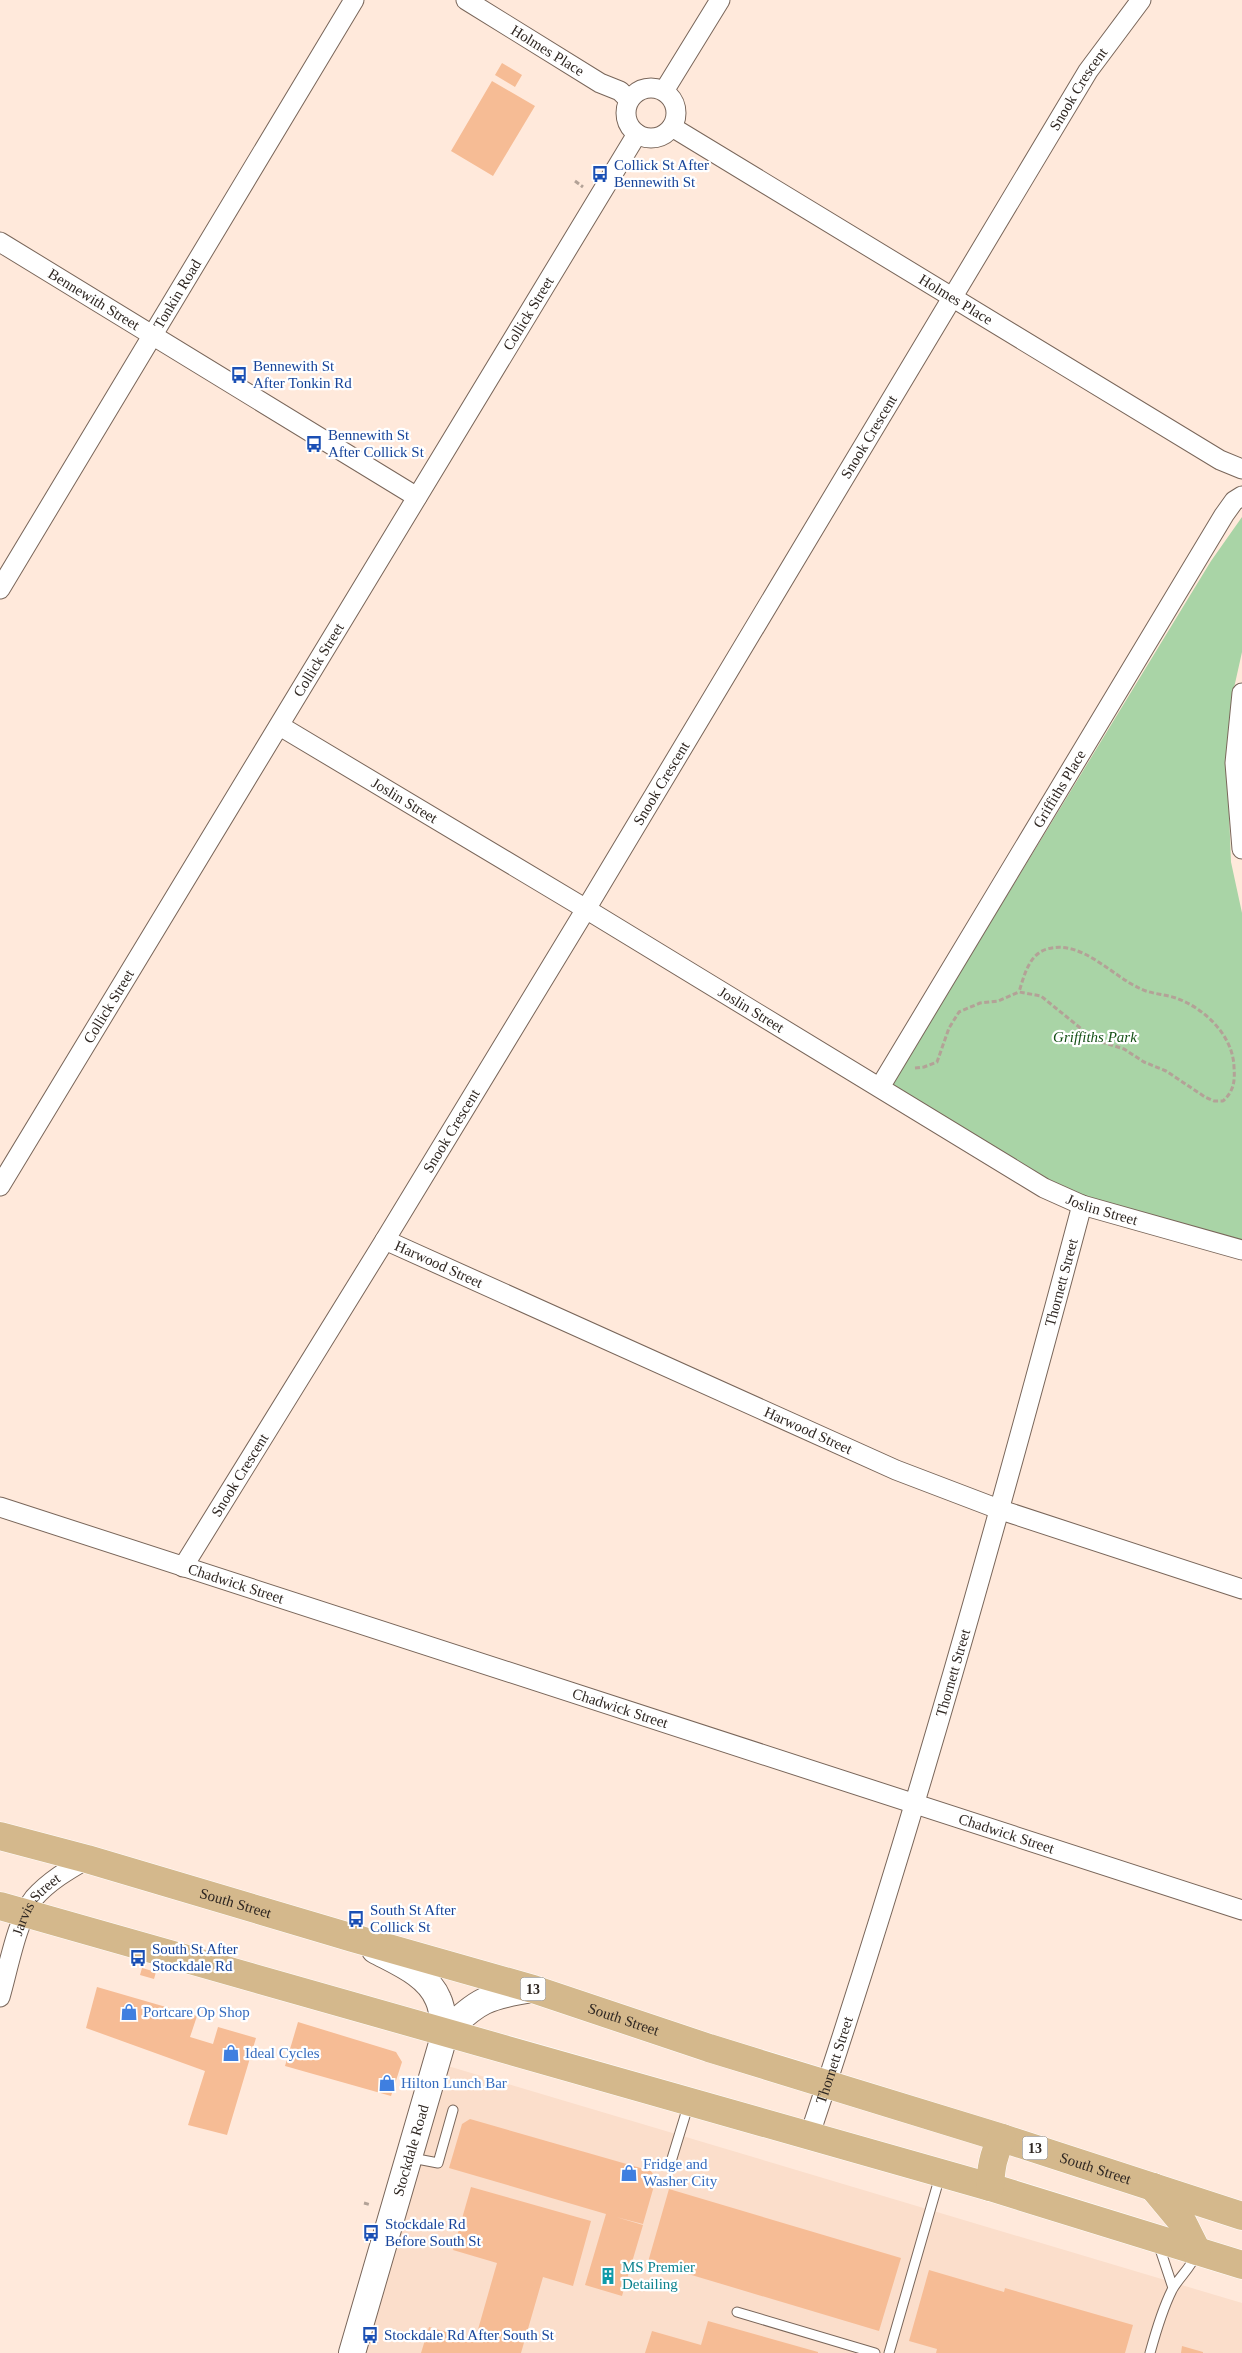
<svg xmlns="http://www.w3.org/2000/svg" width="1242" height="2353" font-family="Georgia,serif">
<rect width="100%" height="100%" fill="#ffe9db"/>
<!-- built -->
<path fill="#fbdecb" d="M431 2061 1242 2303V2353H340Z"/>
<!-- green -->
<path fill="#a9d4a6" d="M1242 517V652L1232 697 1227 762 1231 862 1242 913V1243L1089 1198 1045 1180 892 1084 1211 561Z"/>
<!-- building -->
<path fill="#f6bc95" d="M502 63 522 75 515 87 495 75Z
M492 81 535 106 493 176 451 151Z
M142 1968 156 1972 154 1979 140 1975Z
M97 1987 197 2016 190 2037 213 2044 218 2027 256 2038 227 2135 188 2125 205 2071 86 2028Z
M298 2022 396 2052 402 2062 391 2096 285 2066Z
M470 2119 651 2171 656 2179 643 2224 616 2217 643 2225 622 2296 585 2285 606 2214 449 2168 462 2124Z
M471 2187 591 2221 573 2286 543 2277 521 2353H421L429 2327 475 2340 497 2263 453 2250Z
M669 2189 901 2258 879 2331 648 2262Z
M929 2270 1004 2292 1005 2288 1133 2325 1125 2353H936L937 2349 909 2341Z
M708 2321 818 2352V2353H645L652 2331 701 2345Z
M1182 2346 1203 2352V2353H1181Z"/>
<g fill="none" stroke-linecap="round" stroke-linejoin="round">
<!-- lane casing -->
<g stroke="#79665a" stroke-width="11">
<path id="lane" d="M412 2158 438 2163 453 2110
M670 2165 689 2103
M1158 2243 1173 2288
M737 2312 875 2353
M889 2353 940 2176
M1150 2353C1156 2331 1162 2310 1172 2290 1179 2277 1191 2268 1196 2254"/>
</g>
<!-- street casing -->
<g stroke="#79665a" stroke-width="21">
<g id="street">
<path id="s1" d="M466 0 600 83 620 91 629 100"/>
<circle cx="651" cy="113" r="25"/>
<path d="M664 91 720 0"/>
<path id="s2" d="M672 127 1220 460 1242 469"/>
<path id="s3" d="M0 242 417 497"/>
<path id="s4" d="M0 589 354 0"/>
<path d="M1242 693 1235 763 1242 849"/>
<path id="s5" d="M280 726 586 909 1044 1188 1082 1205 1242 1250"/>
<path id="s6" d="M880 1087 1224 515 1234 501 1242 496"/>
<path id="s7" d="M0 1186 637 134"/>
<path id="s8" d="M385 1240 896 1470 1001 1510 1242 1589"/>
<path id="s9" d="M0 1507 1242 1910"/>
<path id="s10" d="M183 1567 385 1240 586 909 1088 71 1141 0"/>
<path id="s11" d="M0 1997C8 1970 17 1919 34 1898 49 1881 68 1870 87 1859"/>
<path id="s12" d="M809 2137C912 1830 999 1517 1082 1205"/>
</g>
</g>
<!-- secondary casing -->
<g stroke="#79665a" stroke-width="28">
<g id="secondary">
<path d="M445 2033C477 2000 488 1996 533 1989"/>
<path id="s13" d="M352 2353 445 2033C443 2022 443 2009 438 1999 428 1974 397 1962 375 1950"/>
</g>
</g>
<!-- primary casing -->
<g stroke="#fff" stroke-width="29">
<g id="primary">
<path id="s14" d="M0 1836 87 1859 353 1938 533 1989 709 2048 1002 2138 1242 2216"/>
<path d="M0 1906 990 2187 1242 2265"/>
<path d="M990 2187C991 2169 993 2154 1002 2138"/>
<path d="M1153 2187 1183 2223 1197 2251"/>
</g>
</g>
<!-- path -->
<path stroke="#b3a297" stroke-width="3" stroke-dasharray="5 2.5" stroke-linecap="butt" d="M575 181 583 187
M915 1068 924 1067 937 1062 949 1028 959 1012 980 1003 998 1001 1019 992 1041 996 1095 1040 1124 1049 1144 1062 1166 1071 1205 1097 1214 1101H1223C1234 1091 1235 1081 1234 1067 1233 1035 1204 1008 1176 998 1164 994 1150 994 1139 988 1111 975 1081 939 1047 949 1029 954 1024 976 1019 992
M364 2203 371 2205"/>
<!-- lane -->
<use href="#lane" stroke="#fff" stroke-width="9"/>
<!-- street -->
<use href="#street" stroke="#fff" stroke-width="19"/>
<!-- secondary -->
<use href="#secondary" stroke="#fff" stroke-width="26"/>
<!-- primary -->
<use href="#primary" stroke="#d4b88c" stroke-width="28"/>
</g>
<!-- icons -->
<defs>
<g id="bus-bare" transform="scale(1.35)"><path d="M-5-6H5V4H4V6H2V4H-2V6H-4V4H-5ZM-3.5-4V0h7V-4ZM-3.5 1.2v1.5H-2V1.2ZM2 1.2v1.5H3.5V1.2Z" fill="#1a4fb4" stroke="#fff" stroke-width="2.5" paint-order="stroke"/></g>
<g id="shop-bare" transform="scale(1.35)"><path d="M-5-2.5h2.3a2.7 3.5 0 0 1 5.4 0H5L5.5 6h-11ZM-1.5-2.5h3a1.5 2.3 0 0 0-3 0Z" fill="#3f7fe0" stroke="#fff" stroke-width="2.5" paint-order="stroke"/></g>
<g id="building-bare" transform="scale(1.35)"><path d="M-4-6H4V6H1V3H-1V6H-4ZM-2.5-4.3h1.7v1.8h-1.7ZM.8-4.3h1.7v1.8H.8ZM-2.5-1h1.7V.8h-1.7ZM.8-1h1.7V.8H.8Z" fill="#0f9aa8" stroke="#fff" stroke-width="2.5" paint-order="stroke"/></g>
</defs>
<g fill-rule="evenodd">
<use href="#bus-bare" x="600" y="174"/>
<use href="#bus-bare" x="239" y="375"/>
<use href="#bus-bare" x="314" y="444"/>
<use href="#bus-bare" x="356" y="1919"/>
<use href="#bus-bare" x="138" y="1958"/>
<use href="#shop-bare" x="129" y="2012"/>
<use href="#shop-bare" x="231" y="2053"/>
<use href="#shop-bare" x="387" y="2083"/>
<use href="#shop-bare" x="629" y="2173"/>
<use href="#bus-bare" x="371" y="2233"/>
<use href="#building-bare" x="608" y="2276"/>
<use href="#bus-bare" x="370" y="2335"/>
</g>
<g text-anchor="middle" stroke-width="4.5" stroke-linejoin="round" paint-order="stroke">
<!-- shield labels -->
<g fill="#fff" stroke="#6d6864" stroke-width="1">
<rect x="520.5" y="1977.5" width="25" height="23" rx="4"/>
<rect x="1022.5" y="2136.5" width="25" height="23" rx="4"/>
</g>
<g font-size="14" font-weight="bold" fill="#2f2722">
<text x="533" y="1994">13</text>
<text x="1035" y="2153">13</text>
</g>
<!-- street labels -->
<g font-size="15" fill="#2f2722" stroke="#fff">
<text dy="5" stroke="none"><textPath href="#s1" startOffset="96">Holmes Place</textPath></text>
<text dy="5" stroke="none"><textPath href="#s10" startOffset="1728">Snook Crescent</textPath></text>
<text dy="5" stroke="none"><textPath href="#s4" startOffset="344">Tonkin Road</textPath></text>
<text dy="5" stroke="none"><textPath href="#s3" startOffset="110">Bennewith Street</textPath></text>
<text dy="5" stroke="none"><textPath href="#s2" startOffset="332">Holmes Place</textPath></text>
<text dy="5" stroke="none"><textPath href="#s7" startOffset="1020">Collick Street</textPath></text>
<text dy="5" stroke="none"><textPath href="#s10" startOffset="1322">Snook Crescent</textPath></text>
<text dy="5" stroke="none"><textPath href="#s7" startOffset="615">Collick Street</textPath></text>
<text dy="5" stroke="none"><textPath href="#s10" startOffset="918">Snook Crescent</textPath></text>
<text dy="5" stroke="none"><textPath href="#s6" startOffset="348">Griffiths Place</textPath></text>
<text dy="5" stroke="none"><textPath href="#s5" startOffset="145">Joslin Street</textPath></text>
<text dy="5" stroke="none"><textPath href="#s7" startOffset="210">Collick Street</textPath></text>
<text dy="5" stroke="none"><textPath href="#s5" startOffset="550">Joslin Street</textPath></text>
<text dy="5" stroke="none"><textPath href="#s10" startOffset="512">Snook Crescent</textPath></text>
<text dy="5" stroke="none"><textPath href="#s5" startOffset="955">Joslin Street</textPath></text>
<text dy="5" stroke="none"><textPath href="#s8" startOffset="59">Harwood Street</textPath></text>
<text dy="5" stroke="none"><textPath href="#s12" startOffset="891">Thornett Street</textPath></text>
<text dy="5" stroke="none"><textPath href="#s8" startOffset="464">Harwood Street</textPath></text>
<text dy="5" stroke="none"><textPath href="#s10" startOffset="108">Snook Crescent</textPath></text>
<text dy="5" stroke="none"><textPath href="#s9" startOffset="248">Chadwick Street</textPath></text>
<text dy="5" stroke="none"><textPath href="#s12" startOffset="486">Thornett Street</textPath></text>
<text dy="5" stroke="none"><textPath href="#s9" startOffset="652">Chadwick Street</textPath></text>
<text dy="5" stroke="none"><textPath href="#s9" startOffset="1058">Chadwick Street</textPath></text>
<text dy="5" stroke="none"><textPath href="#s14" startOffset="245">South Street</textPath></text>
<text dy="5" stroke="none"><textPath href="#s11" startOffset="101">Jarvis Street</textPath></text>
<text dy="5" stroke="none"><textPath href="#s14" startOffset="650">South Street</textPath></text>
<text dy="5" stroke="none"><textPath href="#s12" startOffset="81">Thornett Street</textPath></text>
<text dy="5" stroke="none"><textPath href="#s13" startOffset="211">Stockdale Road</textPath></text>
<text dy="5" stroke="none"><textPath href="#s14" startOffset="1145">South Street</textPath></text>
</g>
<!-- transit labels -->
<g font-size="15" fill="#164399" stroke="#fff" text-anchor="start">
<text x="614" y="170">Collick St After<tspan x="614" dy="17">Bennewith St</tspan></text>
<text x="253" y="371">Bennewith St<tspan x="253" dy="17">After Tonkin Rd</tspan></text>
<text x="328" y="440">Bennewith St<tspan x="328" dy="17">After Collick St</tspan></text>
<text x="370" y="1915">South St After<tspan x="370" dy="17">Collick St</tspan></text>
<text x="152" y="1954">South St After<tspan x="152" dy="17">Stockdale Rd</tspan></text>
<text x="385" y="2229">Stockdale Rd<tspan x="385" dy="17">Before South St</tspan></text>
<text x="384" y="2340">Stockdale Rd After South St</text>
</g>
<!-- park labels -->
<g font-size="15" font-style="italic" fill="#155116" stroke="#fff">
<text x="1095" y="1042">Griffiths Park</text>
</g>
<!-- shop labels -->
<g font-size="15" fill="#366cbe" stroke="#fff" text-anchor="start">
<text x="143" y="2017">Portcare Op Shop</text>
<text x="245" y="2058">Ideal Cycles</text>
<text x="401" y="2088">Hilton Lunch Bar</text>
<text x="643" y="2169">Fridge and<tspan x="643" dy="17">Washer City</tspan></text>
</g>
<!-- culture labels -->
<g font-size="15" fill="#0d838f" stroke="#fff" text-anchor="start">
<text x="622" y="2272">MS Premier<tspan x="622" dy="17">Detailing</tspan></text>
</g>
</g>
</svg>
